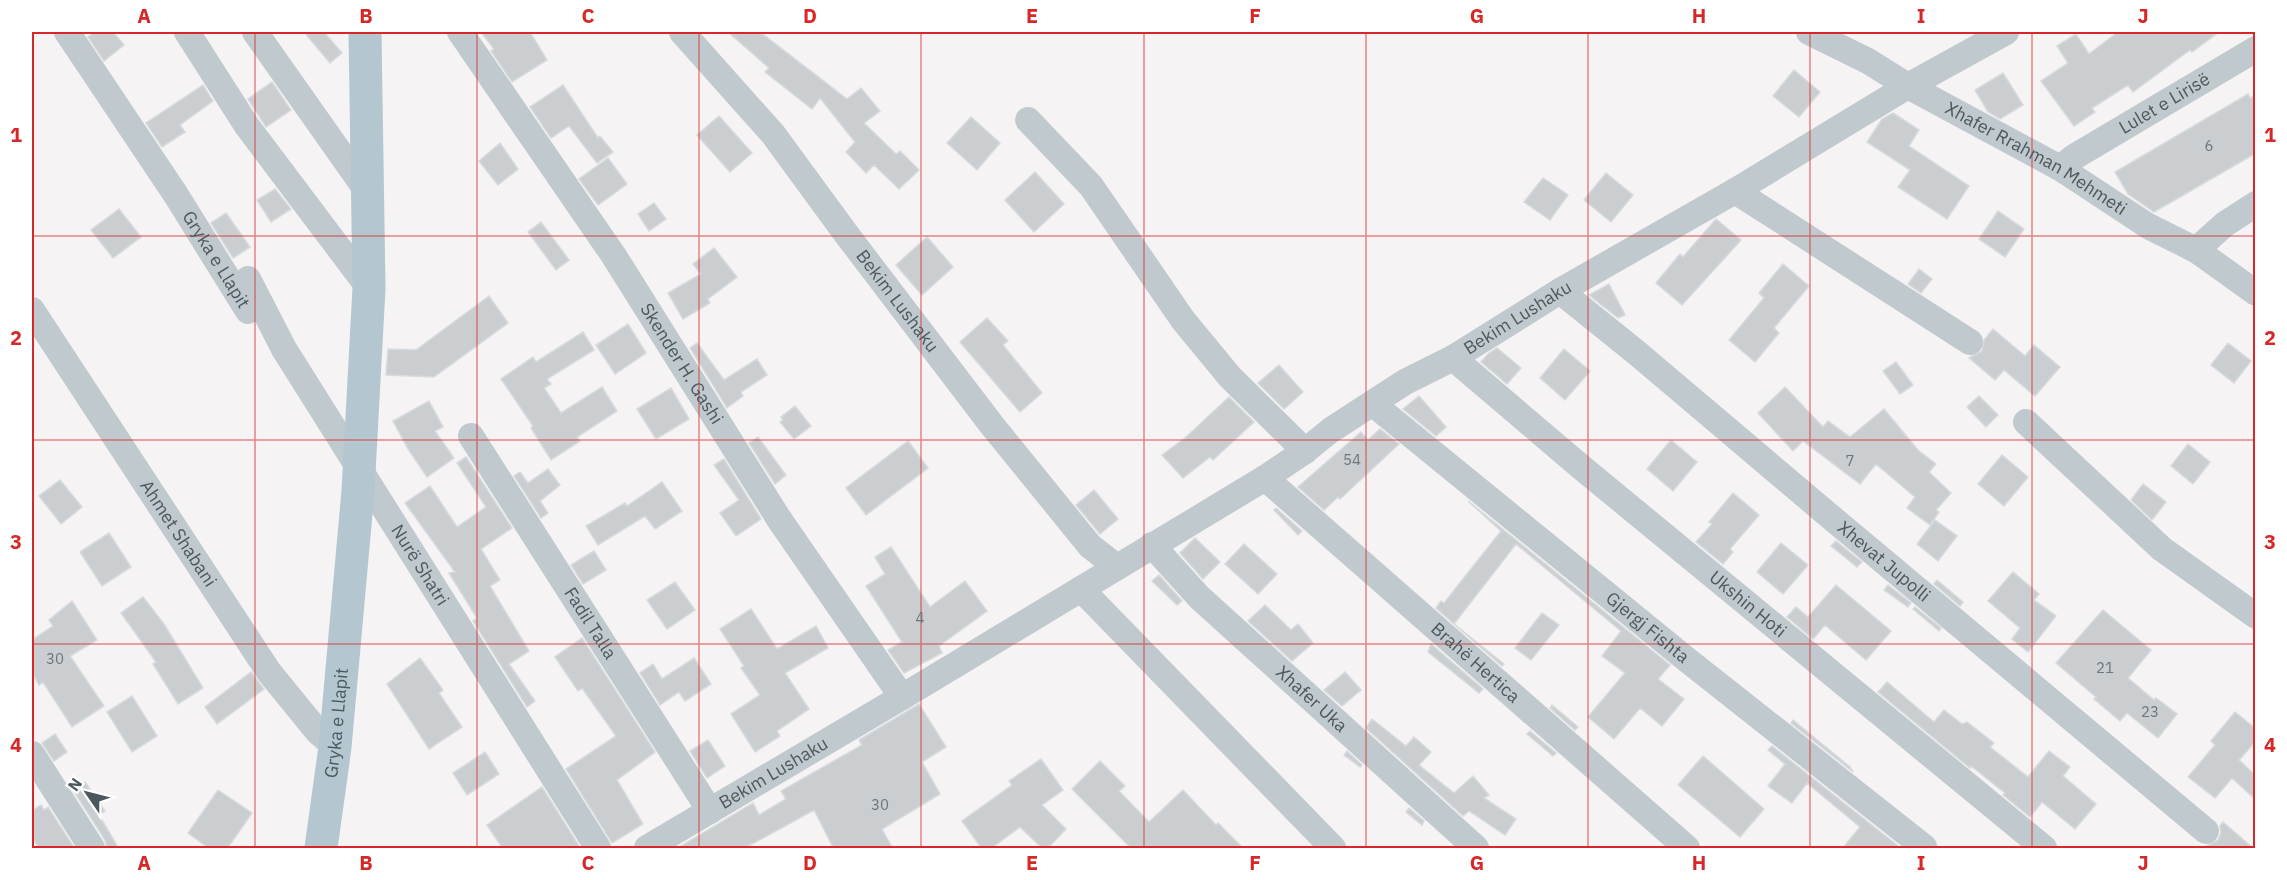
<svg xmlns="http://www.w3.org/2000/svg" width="2287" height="880" font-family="'IBM Plex Sans',sans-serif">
<rect width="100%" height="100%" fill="#f5f3f3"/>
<!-- building -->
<path fill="#caced1" stroke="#d7dadd" stroke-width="1.5" d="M95 32H113L124 45 104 61 88 37Z
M304 32H324L342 53 330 63Z
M481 32H530L547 60 512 82 491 51 494 49Z
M728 32H760L847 99 861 88 880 111 864 123 896 154 900 151 919 170 899 189 874 165 866 173 846 152 855 142 820 98 812 109 765 72 769 68Z
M2118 32H2219L2192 52 2190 50 2133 92 2128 85 2092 108 2095 112 2074 126 2041 81 2068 63 2057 46 2076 34 2089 54Z
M1794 70 1820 92 1799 117 1773 96Z
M2003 73 2023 105 2000 119 1988 112 1975 90Z
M272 82 291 110 266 127 248 99Z
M203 85 213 101 180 125 185 132 162 147 146 123Z
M563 85 598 138 600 136 613 152 597 163 569 126 551 138 530 107Z
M2248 94 2250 98 2256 95V153L2154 212 2128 194 2115 172Z
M1893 113 1919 130 1909 146 1969 186 1947 219 1898 187 1910 170 1867 142 1882 119Z
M719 116 752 153 730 172 697 135Z
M971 117 1000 143 977 170 947 143Z
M500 143 518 169 498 185 479 161Z
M608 158 627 184 598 205 579 179Z
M1035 172 1064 204 1034 232 1005 200Z
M1606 173 1633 195 1611 222 1584 200Z
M1543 178 1568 195 1550 220 1524 202Z
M275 189 291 209 271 222 257 200Z
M654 203 666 219 649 231 638 214Z
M119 209 141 237 113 258 91 230Z
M1998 211 2024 229 2005 257 1979 239Z
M226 213 250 247 233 258 211 223Z
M1716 219 1741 240 1682 305 1656 283 1680 254 1683 257Z
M541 222 569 260 556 270 528 232Z
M927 237 953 267 922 295 896 265Z
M714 248 737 277 708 299 710 303 683 319 668 293 701 274 693 264Z
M1783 264 1809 286 1774 328 1779 333 1755 362 1729 340 1764 298 1759 293Z
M1919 269 1932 279 1921 293 1908 284Z
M1609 284 1625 315 1618 318 1589 295Z
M489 296 508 323 434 377 386 375 388 349 416 350Z
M987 318 1008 341 1003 345 1042 393 1020 412 960 342Z
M628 324 646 353 615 374 596 345Z
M1993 329 2025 356 2034 345 2060 367 2035 396 2004 370 1995 380 1969 358 1982 351 1984 340Z
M583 332 594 350 547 379 551 384 544 388 561 413 602 387 617 411 577 437 580 441 551 460 531 428 533 426 501 379 533 357 536 362Z
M697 343 724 380 757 359 767 375 741 392 743 396 727 408 690 348Z
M2228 343 2251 361 2234 383 2211 365Z
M1497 348 1521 368 1507 384 1481 362 1488 354Z
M1564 349 1590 371 1565 400 1540 378Z
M1896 362 1913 385 1900 394 1883 371Z
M1279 365 1303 392 1284 409 1258 383Z
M1785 387 1823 427 1828 421 1850 437 1884 409 1918 450 1936 464 1929 472 1951 493 1936 510 1939 512 1930 525 1907 508 1915 497 1876 464 1860 484 1803 441 1793 451 1758 413Z
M671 388 689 419 656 439 637 409Z
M1419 396 1446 427 1436 436 1403 409Z
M1979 396 1998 415 1986 427 1967 407Z
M1229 397 1254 422 1213 460 1210 457 1183 478 1162 455 1185 438Z
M429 401 443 427 435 431 454 458 427 477 408 449 393 421Z
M795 406 811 426 794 439 780 422 783 420 781 417Z
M1380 429 1399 444 1340 499 1338 497 1324 510 1298 487 1361 432 1368 440Z
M758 437 786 475 775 484 749 443Z
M1671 440 1697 462 1673 491 1647 469Z
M908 441 928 468 866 515 846 488Z
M2188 444 2210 462 2193 484 2171 466Z
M2002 455 2028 477 2004 506 1978 484Z
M466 457 512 528 481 549 500 580 490 586 529 651 509 664 535 701 527 707 473 621 477 618 449 573 455 572 405 503 430 486 457 527 486 507 457 463Z
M724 459 761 519 736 536 720 513 739 500 714 465Z
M548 469 560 485 540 501 548 513 541 518 514 476 520 472 528 483Z
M60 480 82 507 61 524 39 496Z
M662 482 682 511 655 529 645 516 598 545 586 526 625 503 627 506Z
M2143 484 2166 502 2152 520 2131 500Z
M1094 490 1118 519 1100 534 1076 505Z
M1733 493 1759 515 1730 549 1733 552 1723 564 1696 542 1712 524 1709 522Z
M1468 501 1670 665 1658 679 1684 699 1662 726 1640 708 1614 739 1588 717 1625 673 1602 656 1621 631 1516 544 1454 624 1436 608 1441 601 1444 603 1501 531Z
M1276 508 1302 531 1298 535 1274 510Z
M1935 520 1957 536 1938 561 1917 544Z
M109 533 131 567 102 586 80 552Z
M1195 538 1220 562 1203 579 1180 553Z
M1836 541 1862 562 1857 567 1831 546Z
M1781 543 1808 565 1783 594 1757 572Z
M1244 544 1277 574 1258 594 1225 564Z
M891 547 930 607 965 581 987 611 939 646 942 653 904 673 888 650 902 642 866 586 885 574 875 557Z
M594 551 606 570 583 584 571 565Z
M2013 572 2039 594 2034 600 2056 616 2028 652 2012 639 2020 628 1988 601Z
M1159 575 1182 601 1177 605 1152 581Z
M1937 580 1963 602 1960 606 1934 584Z
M675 582 695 610 667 629 647 600Z
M1836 585 1891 631 1866 660 1825 625 1813 639 1787 617 1796 607 1808 617Z
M1888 585 1911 603 1908 607 1884 590Z
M143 597 164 624 203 688 178 704 153 664 156 662 121 613Z
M72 601 97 640 70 656 104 706 72 727 43 682 39 685 32 673V640L53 626 49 620Z
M1265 605 1291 630 1298 624 1313 643 1292 661 1248 621Z
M1915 607 1941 628 1939 631 1913 609Z
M751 609 777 649 816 626 828 648 785 673 809 709 777 731 780 736 755 752 731 714 760 695 741 668 744 666 720 629Z
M2103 610 2151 650 2128 678 2154 700 2156 698 2177 714 2158 738 2127 713 2120 721 2094 699 2096 697 2056 663Z
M1542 613 1559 625 1531 660 1515 648Z
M1454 624 1504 664 1502 666Z
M582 638 655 752 617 780 643 824 612 843 566 769 616 736 582 688 578 691 555 657Z
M1431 644 1483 689 1479 693 1428 652Z
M420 658 443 690 439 693 462 727 429 749 387 684Z
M694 658 711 684 685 701 679 692 660 705 640 673 653 664 662 679Z
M251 672 264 689 217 724 205 707Z
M1345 672 1361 690 1342 706 1324 690Z
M1887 682 1934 722 1944 710 1962 724 1967 722 1994 743 1990 747 2028 777 2049 751 2070 767 2063 776 2096 804 2075 829 2042 802 2030 817 2003 795 2005 793 1971 766 1970 768 1878 692Z
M132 696 157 736 132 752 107 712Z
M919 704 946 747 922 762 940 794 882 829 893 849H834L814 810 743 849H676L753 803 759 815 786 799 781 791 862 745 859 740Z
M1552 705 1578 727 1575 730 1550 708Z
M2235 712 2256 729V741L2239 760 2256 776V800L2232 778 2215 798 2188 777 2215 745 2211 741Z
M1372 719 1406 746 1414 737 1431 752 1419 765 1454 793 1473 776 1489 795 1484 798 1516 819 1505 835 1469 811 1463 816 1366 728Z
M1793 720 1850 767 1853 772 1791 723Z
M1530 731 1556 753 1553 756 1527 734Z
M55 734 67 752 54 761 42 743Z
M708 740 725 766 707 778 690 751Z
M1772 746 1902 849H1842L1860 827 1807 783 1792 803 1768 786 1785 764 1768 750Z
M1347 751 1362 765 1360 767 1344 755Z
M485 752 499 774 467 795 453 773Z
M1703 756 1764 809 1740 837 1678 785Z
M1041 759 1063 790 1042 805 1066 829 1047 849H1043L1020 827 990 849H982L962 821 1012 785 1009 781Z
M1100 761 1125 786 1119 791 1149 822 1183 790 1216 825 1218 823 1244 849H1132L1072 789Z
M85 782 105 811 99 815 119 849H107L105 840 73 790Z
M542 787 581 849H503L487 825Z
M218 790 252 813 227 849H210L188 833Z
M41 805 44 810 48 807 75 849H39L32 836V811Z
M1409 808 1424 821 1422 825 1406 812Z
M2223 822 2254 849H2201L2218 840 2221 833 2220 826Z"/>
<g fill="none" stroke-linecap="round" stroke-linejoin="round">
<!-- minor -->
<g stroke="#bfc9ce" stroke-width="26">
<path id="s1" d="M67 32 176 195 248 311"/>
<path d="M187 32 247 126 369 288"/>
<path d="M255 32 367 191"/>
<path id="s2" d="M460 32 614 256 779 519 902 697"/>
<path id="s3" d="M682 32 773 134 847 235 991 424 1090 546 1117 567"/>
<path id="s4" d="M1809 32 1868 61 1908 86 2060 168 2148 226 2196 250 2256 293"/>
<path d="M1028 120 1091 186 1183 320 1230 377 1305 451"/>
<path id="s5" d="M2060 168 2074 157 2256 49"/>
<path d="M1735 191 1970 342"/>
<path d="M2196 250 2225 224 2256 204"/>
<path id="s6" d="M248 279 284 349 598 848"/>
<path id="s7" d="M1560 291 1637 353 1820 508 2206 831"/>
<path id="s8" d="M32 310 269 672 318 732 335 747"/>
<path id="s9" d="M1453 358 1581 467 2044 848"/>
<path id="s10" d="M1373 404 1686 659 1924 847"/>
<path d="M2026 422 2162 549 2256 616"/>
<path id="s11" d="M471 436 710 811"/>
<path id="s12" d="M1265 478 1687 848"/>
<path id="s13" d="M1152 545 1199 597 1476 848"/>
<path d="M1081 589 1333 848"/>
<path d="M32 754 92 848"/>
<path id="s14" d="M647 848 902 697 1265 478 1305 451 1331 430 1405 382 1453 358 1560 291 1735 191 1908 86 2006 32"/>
</g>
<!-- major -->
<path stroke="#b4c6cf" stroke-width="33" id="s15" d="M321 848 335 747 358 491 369 288 365 32"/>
</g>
<!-- grid -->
<path fill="none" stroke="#d62828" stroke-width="1.5" stroke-opacity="0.55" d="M255 32V848M477 32V848M699 32V848M921 32V848M1144 32V848M1366 32V848M1588 32V848M1810 32V848M2032 32V848M32 236H2256M32 440H2256M32 644H2256"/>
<g text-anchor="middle" stroke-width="4.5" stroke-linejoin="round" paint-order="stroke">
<!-- number labels -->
<g font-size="15" fill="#6b767c">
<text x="2209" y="151">6</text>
<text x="1352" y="465">54</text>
<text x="1850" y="466">7</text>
<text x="920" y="623">4</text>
<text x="55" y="664">30</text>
<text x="2105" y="673">21</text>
<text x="2150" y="717">23</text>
<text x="880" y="810">30</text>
</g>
<!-- street labels -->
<g font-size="18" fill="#4b595f" stroke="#fff">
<text dy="6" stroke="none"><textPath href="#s5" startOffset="123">Lulet e Lirisë</textPath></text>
<text dy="6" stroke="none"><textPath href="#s4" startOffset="260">Xhafer Rrahman Mehmeti</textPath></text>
<text dy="6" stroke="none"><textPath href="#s1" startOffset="272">Gryka e Llapit</textPath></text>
<text dy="6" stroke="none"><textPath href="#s3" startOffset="345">Bekim Lushaku</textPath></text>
<text dy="6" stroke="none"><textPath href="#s14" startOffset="1020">Bekim Lushaku</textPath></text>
<text dy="6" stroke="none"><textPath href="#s2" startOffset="399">Skender H. Gashi</textPath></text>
<text dy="6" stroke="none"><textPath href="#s8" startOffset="267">Ahmet Shabani</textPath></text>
<text dy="6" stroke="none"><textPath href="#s7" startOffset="422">Xhevat Jupolli</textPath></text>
<text dy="6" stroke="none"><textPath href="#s6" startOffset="334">Nurë Shatri</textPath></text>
<text dy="6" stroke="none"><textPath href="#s9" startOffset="384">Ukshin Hoti</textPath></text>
<text dy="6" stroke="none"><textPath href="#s11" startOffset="222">Fadil Talla</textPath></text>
<text dy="6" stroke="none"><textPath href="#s10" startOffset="354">Gjergj Fishta</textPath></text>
<text dy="6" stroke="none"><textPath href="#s12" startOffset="280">Brahë Hertica</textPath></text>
<text dy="6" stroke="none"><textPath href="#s13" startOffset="222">Xhafer Uka</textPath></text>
<text dy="6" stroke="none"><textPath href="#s15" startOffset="126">Gryka e Llapit</textPath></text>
<text dy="6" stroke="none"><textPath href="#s14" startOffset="147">Bekim Lushaku</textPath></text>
</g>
</g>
<!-- border -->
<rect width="2287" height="880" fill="none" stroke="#ffffff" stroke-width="66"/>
<!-- north arrow -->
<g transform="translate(87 793) rotate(305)" stroke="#ffffff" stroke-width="4.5" paint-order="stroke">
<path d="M0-4.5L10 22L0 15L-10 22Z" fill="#4b595f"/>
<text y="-9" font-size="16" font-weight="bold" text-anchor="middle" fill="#4b595f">N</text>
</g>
<rect x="33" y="33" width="2221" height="814" fill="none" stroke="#d62828" stroke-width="2"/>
<g font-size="20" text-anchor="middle" font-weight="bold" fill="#d62828">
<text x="144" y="23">A</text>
<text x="366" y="23">B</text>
<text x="588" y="23">C</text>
<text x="810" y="23">D</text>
<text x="1032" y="23">E</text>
<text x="1255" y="23">F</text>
<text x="1477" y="23">G</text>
<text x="1699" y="23">H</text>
<text x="1921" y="23">I</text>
<text x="2143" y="23">J</text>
<text x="16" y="142">1</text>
<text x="2270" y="142">1</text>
<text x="16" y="345">2</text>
<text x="2270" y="345">2</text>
<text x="16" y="549">3</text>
<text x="2270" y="549">3</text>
<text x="16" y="752">4</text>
<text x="2270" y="752">4</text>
<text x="144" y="870">A</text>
<text x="366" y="870">B</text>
<text x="588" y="870">C</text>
<text x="810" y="870">D</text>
<text x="1032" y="870">E</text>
<text x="1255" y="870">F</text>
<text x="1477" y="870">G</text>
<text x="1699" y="870">H</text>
<text x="1921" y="870">I</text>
<text x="2143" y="870">J</text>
</g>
</svg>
